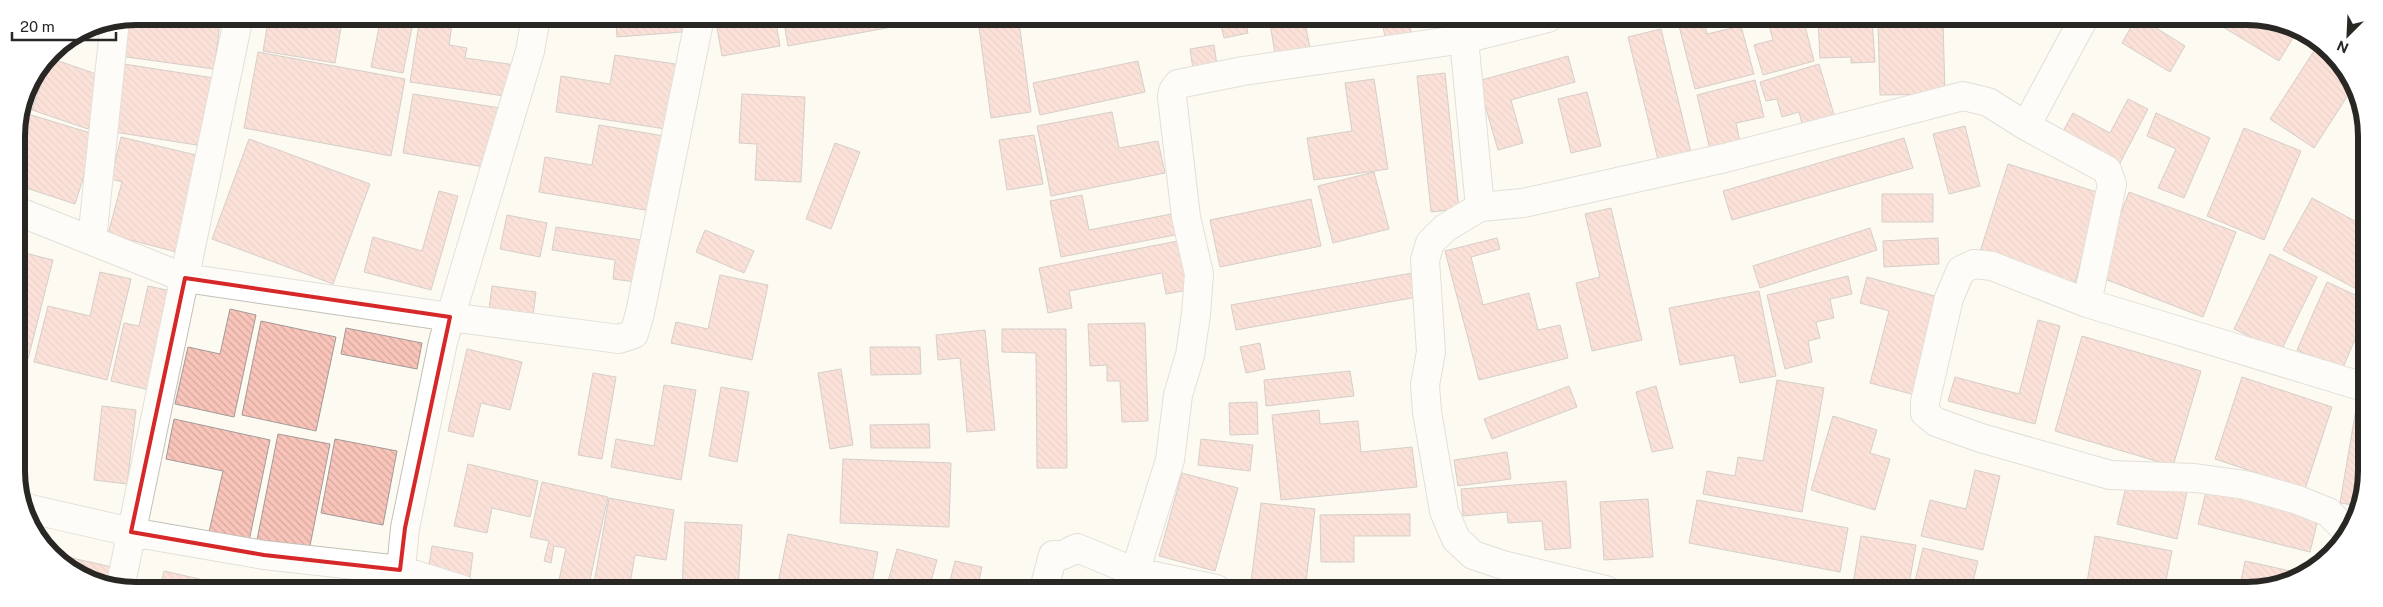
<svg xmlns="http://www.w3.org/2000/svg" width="2383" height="607" font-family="'Public Sans',sans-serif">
<defs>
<pattern id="building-back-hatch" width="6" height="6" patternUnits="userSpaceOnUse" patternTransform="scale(1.25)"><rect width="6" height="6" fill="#f9c4b9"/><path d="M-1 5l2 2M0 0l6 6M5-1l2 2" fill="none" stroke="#d5a89f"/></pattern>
</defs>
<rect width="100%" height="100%" fill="#fdfaf2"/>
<!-- building -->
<path fill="url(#building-back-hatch)" stroke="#a39a98" d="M136 16H221L214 69 119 56 124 19Z
M309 16H343L335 63 263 51 268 22 307 29Z
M381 17H414L403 73 371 67Z
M420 17H453L449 45 467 48 465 58 516 65 511 97 410 82Z
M483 17H528L527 23Z
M655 17H681L682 32 617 37 616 20Z
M715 17H775L780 46 722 56Z
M783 17H901L903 25 788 46Z
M1219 17H1245L1248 33 1224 38Z
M1269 18H1304L1311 53 1276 59Z
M1381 18H1408L1412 36 1386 41Z
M1677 18H1703L1707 34 1741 26 1754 74 1695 89Z
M1767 18H1803L1814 61 1763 75 1754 45 1773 40Z
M1818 18H1872L1875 62 1851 63V57L1820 58Z
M2136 18H2140L2185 46 2170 72 2122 43Z
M2210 19H2270L2296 33 2279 61Z
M1019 22 1031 112 991 118 979 27Z
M1943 22 1945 94 1880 95 1878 23Z
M1661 29 1692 157 1659 164 1628 37Z
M1214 45 1218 72 1194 76 1190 49Z
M2314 51 2341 69 2352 89 2314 148 2270 119Z
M258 52 405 79 391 156 244 128Z
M615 55 682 65 672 130 556 112 561 76 610 84Z
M1568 56 1575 82 1511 100 1523 143 1498 150 1478 81Z
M50 58 105 77 88 129 32 110Z
M1138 61 1145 92 1040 115 1033 83Z
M124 64 214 78 203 146 114 132Z
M1819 64 1835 118 1803 127 1799 112 1782 117 1777 99 1766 101 1760 82Z
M1445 73 1459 209 1431 212 1417 76Z
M35 76 40 77 17 147 16 129 26 90Z
M1374 79 1388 169 1314 180 1307 138 1352 131 1345 83Z
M1755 80 1764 117 1736 123 1742 151 1712 158 1697 95Z
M1587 92 1601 146 1571 153 1558 99Z
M413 94 500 108 490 168 403 153Z
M742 94 805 97 801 182 755 180 757 144 739 143Z
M2128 99 2148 109 2119 165 2061 135 2073 113 2110 133Z
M1112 112 1119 148 1158 141 1165 173 1051 196 1037 126Z
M2156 113 2210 138 2184 198 2158 188 2176 149 2147 136Z
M28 114 97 135 75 204 17 185V151Z
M2364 124V143L2358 127Z
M599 125 664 136 651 211 539 192 545 157 592 165Z
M1965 126 1980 186 1949 194 1933 134Z
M2244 128 2301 151 2264 240 2207 216Z
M1034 135 1043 184 1007 190 999 140Z
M121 137 204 157 180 253 108 234 122 182 111 179Z
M1904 138 1913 168 1732 220 1723 191Z
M249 139 370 184 333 284 212 239Z
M835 143 860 152 831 229 806 219Z
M2008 164 2103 194 2073 288 1978 258Z
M1374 172 1389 229 1333 243 1318 186Z
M439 191 458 196 431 290 364 272 373 237 422 251Z
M2129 192 2236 232 2203 317 2097 276Z
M1882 194H1933V222H1882Z
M1082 195 1089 230 1176 213 1180 234 1061 257 1050 201Z
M2312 198 2364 226V293L2283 250Z
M1311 199 1321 246 1220 267 1210 220Z
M1611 208 1642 340 1592 351 1576 283 1600 277 1585 214Z
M507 215 547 223 540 257 500 249Z
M556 227 642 240 636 282 613 279 615 260 552 250Z
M1870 228 1877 250 1760 288 1753 266Z
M705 230 754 251 744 273 696 252Z
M1497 238 1500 249 1471 257 1483 305 1529 293 1538 330 1560 325 1568 358 1479 380 1445 251Z
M1938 238 1939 264 1884 267 1883 241Z
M1183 240 1193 289 1166 294 1162 273 1069 291 1072 308 1048 313 1039 268Z
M17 251 53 260 28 359 18 356Z
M2270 254 2317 277 2281 351 2234 329Z
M100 272 131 279 107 380 34 362 48 306 90 316Z
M1412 273 1417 297 1236 330 1231 305Z
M720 275 768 285 752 360 671 343 676 322 708 329Z
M1848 276 1852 294 1830 299 1834 318 1816 322 1820 338 1808 341 1812 362 1785 369 1767 295Z
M1867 277 1942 298 1915 395 1870 383 1889 311 1860 303Z
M2327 282 2364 299V318L2342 370 2297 350Z
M148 286 176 292 154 391 111 381 124 323 139 326Z
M492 286 536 292 532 323 488 317Z
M1759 291 1776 376 1740 383 1734 355 1680 365 1669 308Z
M230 309 256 315 234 417 175 404 188 347 220 354Z
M2038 320 2060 326 2035 424 1948 401 1955 377 2019 394Z
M261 321 336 337 316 431 242 415Z
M1145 323 1148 421 1122 422 1120 381H1107V365L1090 366 1088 324Z
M346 328 422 343 417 369 341 354Z
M1002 329H1066L1067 468H1037L1036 353 1002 352Z
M985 330 995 430 967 432 960 358 938 360 936 335Z
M2082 336 2201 371 2173 466 2055 431Z
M1260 343 1265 369 1246 373 1240 347Z
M870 347H920L921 374 871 375Z
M467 349 522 362 510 410 481 403 473 437 448 431Z
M841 369 853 445 830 449 818 373Z
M1350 371 1354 396 1266 406 1264 380Z
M593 373 616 377 602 459 578 455Z
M2242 377 2332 407 2305 489 2215 459Z
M1777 380 1824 388 1802 512 1703 494 1707 471 1735 476 1738 457 1763 461Z
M664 385 696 390 681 480 611 467 616 439 654 446Z
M1569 386 1577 407 1492 439 1484 419Z
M1656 386 1673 448 1652 452 1636 392Z
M721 387 749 392 737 462 709 456Z
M18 389 23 390 18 418Z
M1257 402 1258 434 1230 435 1229 403Z
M102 406 136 410 127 484 94 480Z
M2356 409 2364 410V494L2360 506 2340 503Z
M1319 410 1320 424 1358 421 1361 452 1412 447 1417 487 1281 500 1272 415Z
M1833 416 1877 430 1870 453 1890 459 1875 510 1811 490Z
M174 419 270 440 249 541 209 532 223 471 166 459Z
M929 424 930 448H871L870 425Z
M278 434 330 444 309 551 257 540Z
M335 439 397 451 383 525 321 513Z
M1201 439 1253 445 1250 471 1198 465Z
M1507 452 1511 479 1458 486 1454 460Z
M843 459 951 463 949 527 840 523Z
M468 464 538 481 530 517 492 508 487 533 454 526Z
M1975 470 2000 476 1983 550 1921 536 1930 500 1966 509Z
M1182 473 1238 488 1215 571 1159 556Z
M2128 478 2187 492 2177 539 2117 524Z
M1566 481 1571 548 1545 550 1542 521 1508 523 1507 512 1463 516 1461 489Z
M542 482 608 497 588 589H557L566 548 554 546 551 563 544 561 549 541 530 537Z
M2207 488 2319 515 2310 552 2198 524Z
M609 498 674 510 666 560 635 555 629 589H593Z
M1648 499 1653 557 1604 560 1600 502Z
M1697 500 1848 528 1840 572 1689 543Z
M1261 503 1315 509 1305 590H1250Z
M1410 514V536H1354V562H1321L1320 515Z
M685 522 742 525 738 589H682Z
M788 534 878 552 871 589 827 583 826 589 777 588Z
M1861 536 1916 545 1908 590H1852Z
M2095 536 2172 551 2164 590H2100L2086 588Z
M432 546 473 553 470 577 428 571Z
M1923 548 1978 561 1971 590H1913Z
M897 549 937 560 929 589H886Z
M50 553 116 568 112 588 51 555Z
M955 561 982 567 977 589H948Z
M2245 561 2304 574 2292 582 2257 590 2240 586Z
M164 571 226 585 225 588H160Z"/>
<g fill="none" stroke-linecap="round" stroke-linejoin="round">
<!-- street casing -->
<g stroke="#c3c0b8" stroke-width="30">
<path id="street" d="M2084 18 2026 126 2107 170 2112 184 2087 303
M1470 22 1464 39 1480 207 1445 228 1430 243 1425 260 1431 352 1425 385 1427 412 1444 511 1456 539 1473 555 1503 565 1606 590
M1480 207 1523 203 1725 158 1963 96 1988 102 2026 126
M17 211 185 278 450 317 619 339 634 334 640 313 700 17
M92 240 115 20
M26 508 131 532 264 555 400 570 461 589
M2348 532 2328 512 2298 500 2245 485 2195 478 2110 475 1981 438 1936 422 1925 413V402L1949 298 1961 270 1974 264 1992 266 2087 303 2364 387
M1135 572 1170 460 1178 395 1190 355 1196 314 1199 274 1186 217 1172 97 1173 91 1178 84 1243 71 1464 39 1548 18
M120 588 239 16
M399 589 405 528 443 342 530 51 536 17
M1044 589 1053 555H1063L1077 548 1135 572 1216 589"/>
</g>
<!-- street -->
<use href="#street" stroke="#fff" stroke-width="28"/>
</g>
<!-- marked area -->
<path d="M0 0H2383V607H0ZM185 278 450 317 405 528 400 570 264 555 131 532Z" fill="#fdfaf2" fill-opacity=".55" fill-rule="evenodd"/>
<path fill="none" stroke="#d62828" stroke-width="4" stroke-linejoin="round" d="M185 278 450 317 405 528 400 570 264 555 131 532Z"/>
<!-- crop -->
<path d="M0 0H2383V607H0ZM136 25H2247A111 111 0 0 1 2358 136V471A111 111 0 0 1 2247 582H136A111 111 0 0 1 25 471V136A111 111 0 0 1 136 25Z" fill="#fff" fill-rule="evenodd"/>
<path fill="none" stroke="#282724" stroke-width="6" d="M136 25H2247A111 111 0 0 1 2358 136V471A111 111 0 0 1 2247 582H136A111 111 0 0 1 25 471V136A111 111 0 0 1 136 25Z"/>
<!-- north arrow -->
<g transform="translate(2348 35) rotate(204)" stroke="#ffffff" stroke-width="4" paint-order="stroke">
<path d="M0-4L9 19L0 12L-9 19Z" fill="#282724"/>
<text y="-8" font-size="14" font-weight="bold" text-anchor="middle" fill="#282724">N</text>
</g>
<!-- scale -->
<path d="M12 32v8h104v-8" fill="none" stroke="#282724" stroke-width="2.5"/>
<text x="20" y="32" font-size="15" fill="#282724" stroke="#ffffff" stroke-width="4" paint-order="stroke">20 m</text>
</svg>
